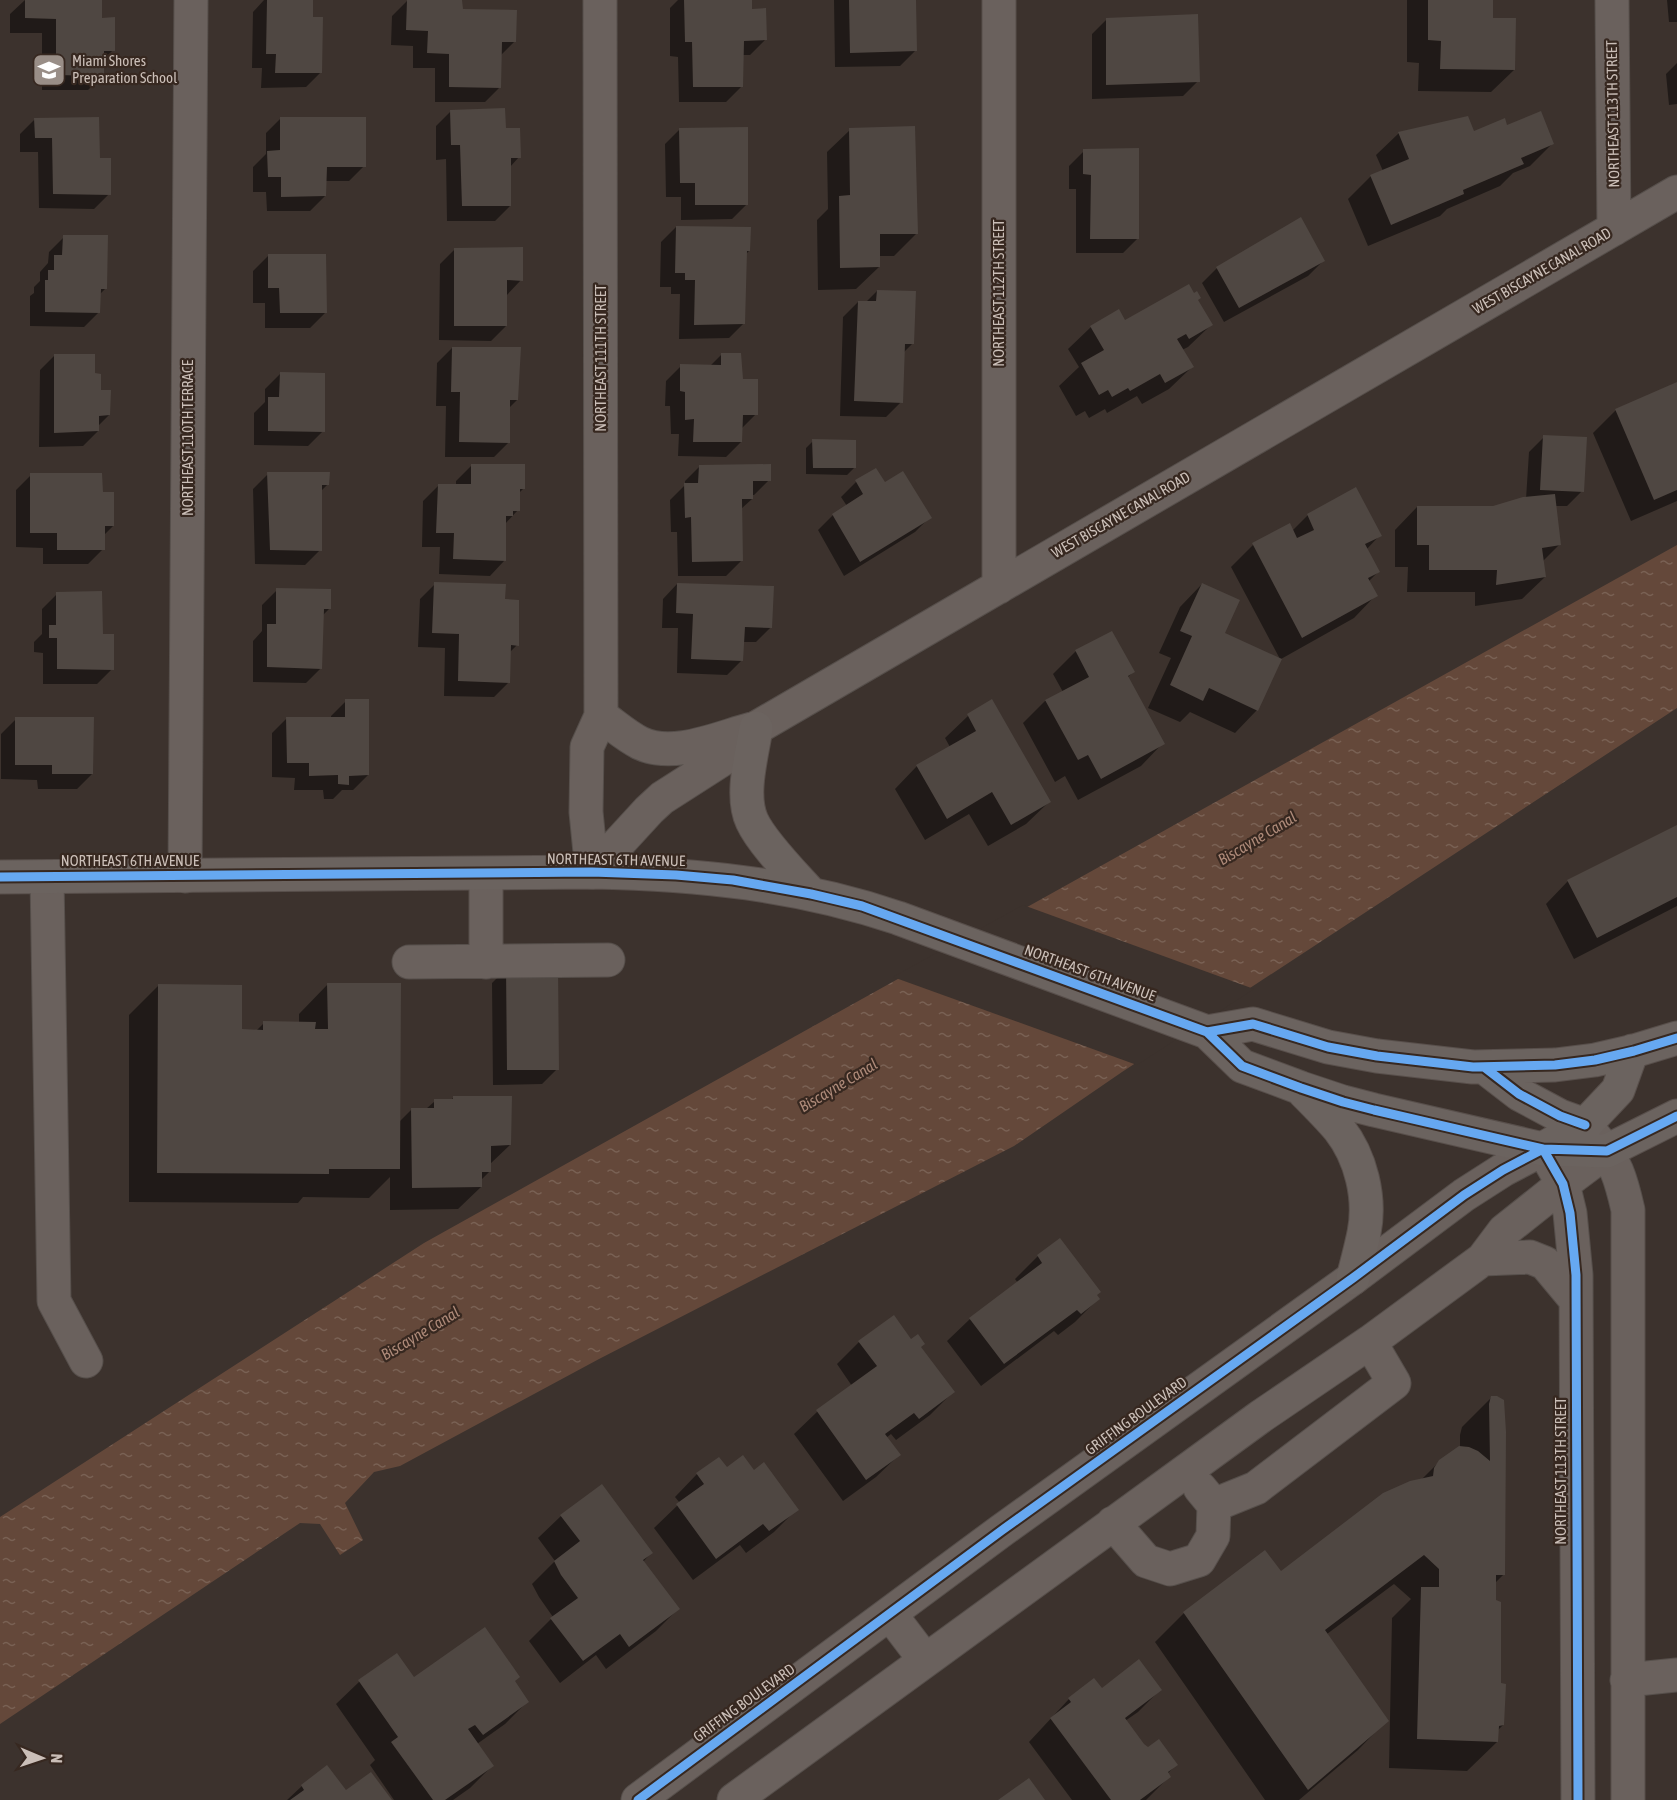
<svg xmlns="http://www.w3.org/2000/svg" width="1677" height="1800" font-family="'Asap Condensed',sans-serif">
<defs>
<pattern id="water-ripples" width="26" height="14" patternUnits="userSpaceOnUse" patternTransform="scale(1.5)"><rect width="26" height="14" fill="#64483a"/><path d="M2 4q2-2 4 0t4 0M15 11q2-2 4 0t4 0" fill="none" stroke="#796154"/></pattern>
</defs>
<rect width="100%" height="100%" fill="#3c322d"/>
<!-- water -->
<path fill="url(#water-ripples)" d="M1677 545V708L1122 1072 1014 1146 599 1359 400 1466 374 1472 345 1503 363 1540 340 1555 320 1524 300 1523 0 1724V1517L424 1243Z"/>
<!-- pier -->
<path fill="#3c322d" d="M1023 905 1254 989 1137 1065 893 977Z"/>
<!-- shadow -->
<path fill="#0007" d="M25 0H101V19L113 50 103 60V75L88 90H42V33H10V14Z
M264 0H311V18L321 72 306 87 261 88 262 68H252L253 12Z
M678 0H751V10L765 40 750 55H742L741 87 726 102H679L678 57 670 56V8Z
M834 0H914L915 51 900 66 835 67Z
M1407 0H1491L1492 19 1514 70 1491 92 1418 91 1419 63 1407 62Z
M1667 0H1677V22H1669Z
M407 1 461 11 515 41 500 56V87L485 102H435V68H413V46L391 45 392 16Z
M1107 19 1198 81 1183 96 1092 99V34Z
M1677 63V104L1669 105 1666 74Z
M451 111 504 129 519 157 510 167V206L495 221H447L446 159 436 160V126Z
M281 118 364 166 349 181H325V196L310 211H267L266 192H253V167L266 154V133Z
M35 119 98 160 109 194 94 209 39 208 38 152H20V134Z
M1506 127 1553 143 1530 166 1513 173 1500 186 1447 209 1440 216 1368 246 1348 199 1371 176 1383 171 1376 155 1399 133H1473Z
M680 129 747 204 732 219 681 220V197H666L665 144Z
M850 130 917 233 894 256H879V267L856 289 818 290 817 220 828 209 827 152Z
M1084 151 1138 238 1123 253H1076V189H1069V166Z
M676 227 749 251 746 254 744 323 729 338 679 339 680 294H671V287H660L661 242Z
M64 237 105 289 99 295V312L84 327 30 326V296L34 293V287L40 281V272L48 263 49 252Z
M455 249 521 280 506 296V326L491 341 439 340 440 264Z
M268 256 325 313 310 328H265V303H253V271Z
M1323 261 1308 276 1224 322 1202 283 1217 268Z
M877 291 912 344 903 353 901 402 886 417 840 416 843 317 858 302H866Z
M1124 322 1211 325 1188 347 1182 350 1192 367 1169 389 1142 404 1137 396 1107 413 1105 409 1089 418 1085 411 1076 416 1059 386 1079 367 1068 349 1091 327Z
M452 348 517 400 509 408V442L494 457H445L446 406H436L437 363Z
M722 354 742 380 756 414 741 429V442L726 457 678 456 679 434H671L670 406H665L666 381 681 366H710Z
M55 355 93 375 109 415 98 426V431L83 446 39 447 40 370Z
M280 374 323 431 308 446 254 445V413L265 402V389Z
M1677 384V501L1631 521 1593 433 1616 410Z
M1544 437 1582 491 1567 506H1555L1560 544 1543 561 1545 577 1522 599 1475 606V592H1407L1408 567H1395V530L1417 507H1493L1526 499 1529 452Z
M813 441 854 468 847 475 806 474V448Z
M471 466 523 489 519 493 518 510 505 524 504 561 490 576 439 574 440 547H422L423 501 438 486H456V481Z
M700 466 769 480 754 495H752V499L741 509V561L726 576H678L677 532H671L670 500 685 485V481Z
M876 470 884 484 930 517 915 532 844 576 818 530 833 515 847 506 841 497 856 482Z
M268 474 328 484 321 491 320 550 305 565 255 564 253 489Z
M31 475 102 494 113 526 104 535 103 549 88 564H43V548L16 547V490Z
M1308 515 1380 535 1366 550 1378 572 1368 582 1376 595 1354 618 1281 659 1257 710 1235 733 1190 712 1180 722 1148 708 1171 658 1159 653 1180 607 1202 584 1223 634 1280 659 1231 567 1253 545 1292 531Z
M435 584 504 601 517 645 510 652 509 682 494 697 444 696 445 648 418 647 420 599Z
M677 584 771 627 756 642H743L742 660 727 675 677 673 678 628H662L663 599Z
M277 590 329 609 322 616 321 668 306 683 253 682V641L262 631V605Z
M57 594 101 636 112 669 97 684H43V653L34 652V642L42 634V609Z
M1076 651 1133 672 1127 678 1163 743 1141 766 1078 800 1065 776 1055 782 1023 723 1045 701 1063 692 1053 674Z
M346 701 368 775 353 790H342L333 799H324L323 790H294L295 778 272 777V733L287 718H331V716Z
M992 701 1049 802 1026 824 988 846 969 814 925 840 895 789 917 766 950 747 945 738 968 716Z
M16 719 92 774 77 789H38L37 780 1 779V734Z
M1677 826V906L1574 959 1546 904 1568 881Z
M507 968 557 1069 542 1084 493 1085 492 983Z
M328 984 399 1122 412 1109H426L435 1101H450L454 1097 510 1145 489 1165 490 1171 481 1180V1187L458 1209 390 1210V1177L369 1198 303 1197 298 1203 129 1202V1015L159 985 240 1031H256L264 1023H299V1014Z
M1060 1240 1098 1299 1075 1322 1058 1335 1054 1331 981 1386 947 1341 970 1319 1018 1283 1015 1279 1038 1256Z
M911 1341 920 1347 953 1392 930 1415 896 1440 891 1434 886 1438 899 1455 876 1477 843 1501 794 1434 817 1412 852 1386 837 1364 859 1342Z
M1492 1397 1504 1574 1495 1583 1499 1684 1503 1725 1497 1731V1742L1467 1771 1389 1768 1392 1618 1411 1599 1394 1584 1327 1634 1387 1720 1358 1750 1299 1800H1265L1155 1642 1184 1613 1281 1574 1421 1480 1440 1461 1460 1447V1435L1462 1427Z
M726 1469 754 1472 797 1509 774 1532 746 1553 740 1545 693 1580 654 1528 680 1503 675 1497 697 1474Z
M561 1516 651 1553 643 1562 678 1609 656 1631 606 1669 596 1655 560 1683 529 1641 553 1617 539 1597 532 1584 555 1561 538 1538Z
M396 1655 414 1679 513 1682 527 1702 505 1724 477 1744 492 1766 470 1788 453 1800H394L370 1765 375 1760 336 1704 359 1682Z
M1101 1690H1160L1138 1712 1125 1721 1143 1745 1176 1765 1167 1774 1169 1777 1146 1800H1072L1029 1742 1069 1699Z
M302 1786 345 1792 390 1800H287Z"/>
<!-- building -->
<path fill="#4f4742" d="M25 0H102V18L115 17V51H104V76L56 75V19L25 18Z
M267 0H313V17H323L322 73H275L276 54H266Z
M407 0H462L463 9 517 10 516 42H502L501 88 449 87V54L427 53 428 31 406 30Z
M684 0H752V9L766 8 767 40 744 41 743 87H693L692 42H685Z
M849 0H916L917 51 850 53Z
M1428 0H1493V18H1516L1515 70 1440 69 1441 41 1428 40Z
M1198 14 1200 82 1106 85V18Z
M505 108 506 128H520L521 158H511V206H462L460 145H451L450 110Z
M1541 111 1554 144 1521 158 1524 164 1463 190 1464 194 1391 225 1370 175 1409 159 1398 132 1468 116 1474 131 1505 118 1507 125Z
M99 117 100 158H111V195L53 194 52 138H35L34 118Z
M280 117H366V167H327L326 196 281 197V177H268L267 151 280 150Z
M915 126 918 234H880V267L840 268 839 196 850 195 849 128Z
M748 127V205H695V183H680L679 128Z
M1139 148V239H1090L1091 175 1083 174V149Z
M1301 217 1325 261 1239 308 1216 267Z
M676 226 751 227 750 251H747L745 324 694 325 695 280H685V273H675Z
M63 235H108L107 289H101L100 313 45 312V280H48V270H54V255H62Z
M523 247V281L507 280V326H454V248Z
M268 254H326L327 313H280L279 288H268Z
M1189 284 1194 293 1197 291 1201 298 1198 300 1213 325 1189 339 1186 334 1177 339 1194 367 1165 383 1160 374 1130 391 1128 388 1112 397 1108 390 1099 395 1081 363 1104 350 1090 326 1119 309 1125 320Z
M877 290 916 291 914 344H905L903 403 854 401 858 301H876Z
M452 347H521L518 400H510V443L459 442 460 392H451Z
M721 353H741L743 379H758V415H743L742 442H693L694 419 685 420V392L680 391V364L721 365Z
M54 354H95V373L101 374V390H111L110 415 99 416V431L54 433Z
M280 372 325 373V432L268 431V397H279Z
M1677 382V490L1654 500 1615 409Z
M1543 435 1587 437 1584 492 1540 490Z
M812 439 856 440V468H813Z
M471 464H525V489H520V511H513V516H506V561L453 559 454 533H436L438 484H471Z
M771 464V481H753V499H742L743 561 692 562 691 517 685 518 684 483H698L699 465Z
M876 468 885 482 903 471 932 518 860 562 832 514 863 494 855 480Z
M267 472H330L329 485H322V551L270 550Z
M30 473H102L103 492H114V526H105V550H57V533H30Z
M1356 487 1382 536 1365 544 1380 572 1368 578 1378 596 1302 638 1252 543 1290 523 1297 538 1314 530 1307 514Z
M1555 494 1561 545 1542 548 1546 577 1496 585 1497 570H1429V545H1417V506H1493L1523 497Z
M434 582 506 584 505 599 519 600V646L511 645 510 683 458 681 459 634 432 633Z
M677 583 774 586 772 628 745 627 743 661 691 659 693 614 676 613Z
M1202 583 1240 600 1225 633 1282 659 1258 711 1209 688 1203 701 1170 685 1192 636 1180 631Z
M276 588 331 589V609H324L322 669 267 667V624H276Z
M102 591 103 634H114V670L57 669V638H49V625H56V592Z
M1112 631 1135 672 1128 676 1165 744 1101 779 1088 755 1078 760 1045 700 1089 677 1075 650Z
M345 699H369V775L349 776V785L338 784V775L309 776V763H287L286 717H345Z
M992 699 1051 802 1011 825 992 792 947 819 916 765 976 731 967 714Z
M15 717H94L93 774H52V765H15Z
M1677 825V897L1597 938 1567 880Z
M558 966 559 1070H507L506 967Z
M327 983H401L400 1169H329V1174L157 1173 158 984 242 985V1029L263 1030V1021L316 1022 315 1029H328Z
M453 1096H512L511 1145 491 1146V1172H482V1187L412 1188 411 1108H434V1099H453Z
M1060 1238 1101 1292 1097 1295 1100 1299 1081 1314 1077 1310 1004 1364 969 1318 1042 1263 1037 1255Z
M894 1315 911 1339 918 1334 925 1344 921 1347 955 1392 919 1419 914 1413 885 1434 901 1455 866 1480 816 1410 877 1366 858 1341Z
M1491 1396H1497L1504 1400 1506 1432 1505 1575H1496V1600L1501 1602V1683L1506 1684 1504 1725 1499 1726 1498 1742 1417 1739 1421 1587H1439V1569L1424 1555 1325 1630 1389 1721 1308 1790 1183 1612 1265 1550 1281 1571 1383 1493 1410 1481 1433 1476 1434 1468 1439 1460 1459 1446 1469 1447 1478 1451 1490 1461 1489 1404Z
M743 1455 754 1470 764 1462 799 1510 769 1531 763 1524 716 1559 676 1504 704 1484 696 1473 719 1457 727 1467Z
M602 1484 653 1553 643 1560 680 1609 629 1647 620 1634 583 1661 550 1618 578 1598 561 1575 554 1561 580 1541 560 1515Z
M485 1627 520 1677 515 1681 529 1702 483 1735 475 1725 468 1729 494 1766 445 1800H433L391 1742 398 1737 358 1680 397 1653 414 1677Z
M1139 1659 1162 1690 1125 1718 1144 1744 1148 1747 1159 1739 1178 1765 1168 1772 1171 1777 1140 1800H1111L1050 1718 1071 1702 1068 1698 1094 1678 1102 1688Z
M327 1765 346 1790 371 1772 392 1800H290L304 1790 301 1785Z
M1029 1778 1045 1800H998Z"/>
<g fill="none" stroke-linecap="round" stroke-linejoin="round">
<!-- minor casing -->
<g stroke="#564f4b" stroke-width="35">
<path id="minor" d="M600 0 601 716
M1612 0 1614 229
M999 587V0
M592 872 649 810 662 798 726 757 756 728 1677 192
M592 872 586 812 587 747 601 716C614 725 626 736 640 743 673 759 718 738 752 729
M185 876 191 0
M47 877 54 1301 86 1361
M409 962 608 960
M486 962V874
M1594 1136C1616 1161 1621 1179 1628 1210V1800
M1483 1259 1530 1257 1545 1263 1575 1299
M1214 1505 1256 1488 1394 1383 1370 1342
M1113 1523 1146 1561 1170 1569 1199 1560 1213 1536 1214 1505 1200 1488
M890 1614 925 1660
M1627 1680 1677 1675
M638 1800 1001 1531 1353 1278 1464 1195 1503 1170 1543 1149 1563 1184 1570 1213 1576 1275 1578 1800
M734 1800 1260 1417 1370 1342 1483 1259 1504 1231 1563 1184 1607 1151"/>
</g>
<!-- major casing -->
<g stroke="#584f4b" stroke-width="35">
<path id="major" d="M756 728C752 755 740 795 752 821 762 843 794 875 811 894
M0 877 592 872C697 874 798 884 898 918L1207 1032 1242 1066 1301 1088 1343 1102 1374 1110 1543 1149 1607 1151 1677 1116
M1207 1032 1253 1024 1328 1047 1377 1056 1473 1067 1555 1065 1595 1060 1634 1051 1677 1038
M1484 1067 1519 1094 1560 1116 1585 1125
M1304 1092C1316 1104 1328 1116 1339 1129 1361 1157 1371 1198 1364 1233 1361 1248 1357 1263 1353 1278
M1544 1148 1585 1125 1618 1090 1632 1051"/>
</g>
<!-- minor -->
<use href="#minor" stroke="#6a615d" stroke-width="33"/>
<!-- major -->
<use href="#major" stroke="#6b635f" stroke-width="33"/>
<!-- cycleway casing -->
<g stroke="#372820" stroke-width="13">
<path id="cycleway" d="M0 877 592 872 676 875 733 880 811 894 862 906 1207 1032 1242 1066 1301 1088 1343 1102 1374 1110 1543 1149
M1207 1032 1253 1024 1328 1047 1377 1056 1473 1067 1555 1065 1595 1060 1634 1051 1677 1038
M1484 1067 1519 1094 1560 1116 1585 1125
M1543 1149 1563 1184 1570 1213 1576 1275 1578 1800
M638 1800 1001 1531 1353 1278 1464 1195 1503 1170 1543 1149 1607 1151 1677 1116"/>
</g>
<!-- cycleway -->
<use href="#cycleway" stroke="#66a8f1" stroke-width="9"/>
</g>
<!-- icons -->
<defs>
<g id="school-square" transform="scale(1.725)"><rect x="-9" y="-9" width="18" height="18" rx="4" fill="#998e87" stroke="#372820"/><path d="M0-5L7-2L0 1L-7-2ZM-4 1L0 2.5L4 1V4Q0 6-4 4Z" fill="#fff"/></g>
</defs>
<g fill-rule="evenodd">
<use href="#school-square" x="49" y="70"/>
</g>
<g text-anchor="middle" stroke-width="4.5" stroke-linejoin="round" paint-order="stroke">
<!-- poi labels -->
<g font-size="15" fill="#cbbfb8" stroke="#372820" text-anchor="start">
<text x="72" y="66">Miami Shores<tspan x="72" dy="17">Preparation School</tspan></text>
</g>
<!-- street labels -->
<g font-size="15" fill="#cbbfb8" stroke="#372820">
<text transform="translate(1613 114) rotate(-91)" y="5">NORTHEAST 113TH STREET</text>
<text transform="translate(1542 271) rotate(-30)" y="5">WEST BISCAYNE CANAL ROAD</text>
<text transform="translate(999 293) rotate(-90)" y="5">NORTHEAST 112TH STREET</text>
<text transform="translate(601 358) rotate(-90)" y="5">NORTHEAST 111TH STREET</text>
<text transform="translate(188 438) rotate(-90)" y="5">NORTHEAST 110TH TERRACE</text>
<text transform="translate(1121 515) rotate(-30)" y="5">WEST BISCAYNE CANAL ROAD</text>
<text transform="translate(616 860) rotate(1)" y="5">NORTHEAST 6TH AVENUE</text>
<text x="130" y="866">NORTHEAST 6TH AVENUE</text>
<text transform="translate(1090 973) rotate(20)" y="5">NORTHEAST 6TH AVENUE</text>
<text transform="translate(1136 1416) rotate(-36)" y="5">GRIFFING BOULEVARD</text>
<text transform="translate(1561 1471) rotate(-90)" y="5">NORTHEAST 113TH STREET</text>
<text transform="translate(744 1703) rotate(-36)" y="5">GRIFFING BOULEVARD</text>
</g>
<!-- water labels -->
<g font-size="16" font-style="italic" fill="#ae8a79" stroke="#372820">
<text transform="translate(1257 838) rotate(-31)" y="6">Biscayne Canal</text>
<text transform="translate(838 1085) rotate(-31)" y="6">Biscayne Canal</text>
<text transform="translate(420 1333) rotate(-31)" y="6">Biscayne Canal</text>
</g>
</g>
<!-- north arrow -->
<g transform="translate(42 1758) rotate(92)" stroke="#372820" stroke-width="4.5" paint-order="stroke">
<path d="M0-4.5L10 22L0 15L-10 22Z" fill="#cbbfb8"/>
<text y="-9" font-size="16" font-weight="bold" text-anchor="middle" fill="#cbbfb8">N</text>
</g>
</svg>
